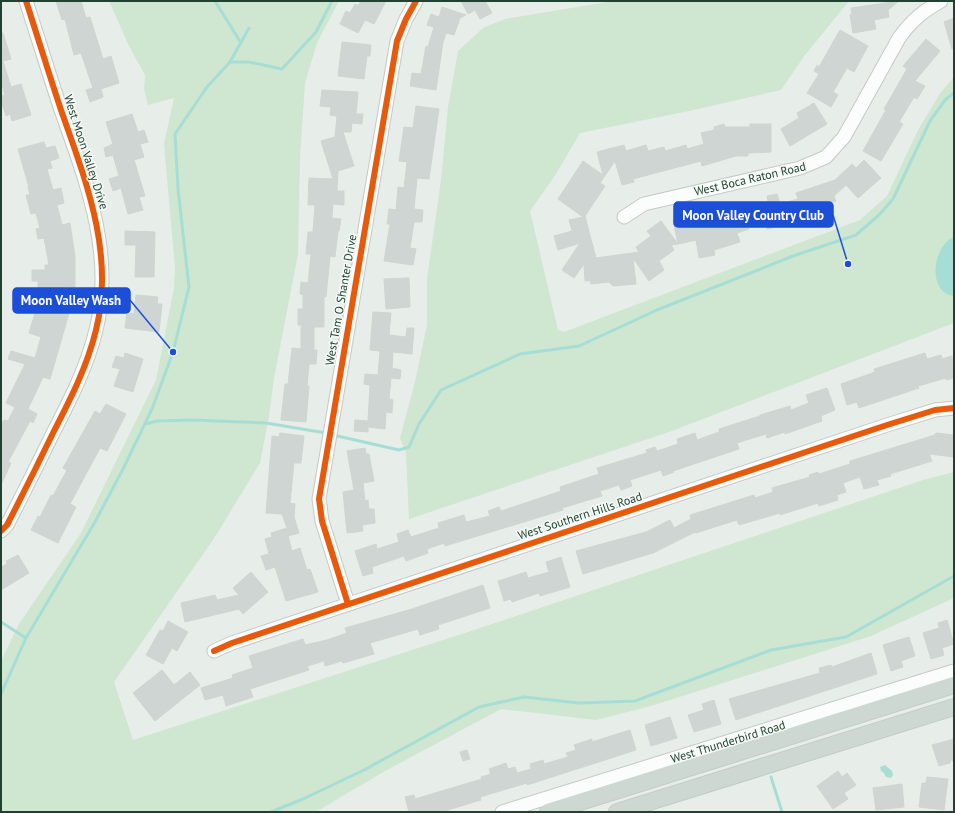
<svg xmlns="http://www.w3.org/2000/svg" width="955" height="813" font-family="'PT Sans',sans-serif">
<rect width="100%" height="100%" fill="#e7ede9"/>
<!-- green -->
<path fill="#cfe6d1" d="M109 1H339L317 43 305 83 300 158 298 254 274 378 269 416 260 463 215 537 114 682 133 740 474 630 923 480 954 472V598L871 636 651 706 596 720 501 709 385 771 319 810 312 812H1V661L19 624 81 533 156 380 174 288 175 268 164 144 174 98 148 105 144 89 145 75 129 46Z
M613 1H849L805 55 781 90 689 111 580 133 556 174 530 211 558 330 564 332 860 220 887 196 918 130 941 92 954 77V323L669 432 409 519 406 453 400 438 415 382 427 325V279L441 180 448 107 458 51 483 28 505 19Z"/>
<!-- water -->
<path fill="#a6ded6" d="M954 237V296C927 293 932 246 954 237Z
M885 765 892 771 893 775 891 778 886 777 884 773 881 771 880 767Z"/>
<g fill="none" stroke-linecap="round" stroke-linejoin="round">
<!-- stream -->
<path stroke="#a6ded6" stroke-width="3" d="M215 1 241 43
M230 62H249L282 69 316 32 332 1
M145 424 157 421 191 420 266 423 326 433
M333 435 399 450 409 447 419 424 441 390 520 354 579 346 657 310 793 256 856 235 880 214 893 199 930 121 946 99 954 93
M1 622 26 638
M1 694 26 638 95 522 123 469 152 409 173 352 189 287 178 189 175 134 207 87 230 62 249 28
M771 777 782 812
M271 812 303 799 364 770 479 707 524 697 579 703 635 701 771 650 846 637 954 576"/>
</g>
<!-- building -->
<path fill="#cfd5d2" stroke="#cfd6d1" d="M56 1H81L86 18 90 17 103 59 111 56 119 83 101 89 103 97 90 102 86 90 93 88 81 53 74 55 65 19 62 20Z
M361 1H386L374 24 365 20 358 33 340 24 346 11 350 13 355 4 358 6Z
M461 1H485L492 13 480 19 475 10 468 14Z
M899 1 888 10 889 17 874 20 876 29 853 33 850 15 852 14 851 8Z
M442 7 466 15 460 18 454 35 446 33 443 42 436 90 410 86 412 73 421 74 426 46 428 47 434 27 427 25 431 14 439 17Z
M954 18V49H952L944 22Z
M840 30 868 46 854 72 847 68 833 92 838 95 831 107 807 93 819 74 814 71 817 65 819 67Z
M1 33H3L11 59 3 61 11 87 21 84 31 115 12 121 10 114 6 116 1 101V96L5 95 1 82Z
M926 39 940 51 915 81 925 86 917 99 914 97 899 122 903 124 881 161 863 151 886 110 884 109 907 69 903 66Z
M342 42 371 45 370 56H367L364 79 338 76Z
M322 90 358 92 356 114H363L362 124 352 123 351 132H343L354 166 338 171 337 191H344V205L333 204 332 218 341 219 339 231H338L335 257 330 256 326 297 324 296V327H314V350H317L316 364H309L307 386H309L306 422 281 420 285 384H288L292 348 301 349V325H298V309H303V295L300 294 301 282 308 283 311 254H306L308 232H313L315 205H308L309 178 333 179 321 141 335 137 337 116 330 115 331 107 320 106Z
M814 103 827 124 790 146 781 129 799 118 797 113Z
M416 106 439 109 429 179 417 178 414 209 423 210 422 222H414L410 248 416 249 413 265 384 261 390 224H387L389 209 396 210 398 187 404 188 407 162 399 161 404 127 413 128Z
M132 114 138 132 144 130 148 142 140 144 144 157 134 160 145 196 139 197 143 210 128 214 121 188 113 191 109 179 119 176 113 155 106 157 104 148 113 144 106 122Z
M724 124 725 127H750V124H771V152L748 153V156H736L702 166 701 161 633 179 634 182 622 185 615 161 600 183 605 186 585 216 596 258 639 252 636 247 651 236 647 231 661 221 678 244 671 245 674 250 659 261 664 270 649 281 633 258 636 284 613 286 609 282 591 284 590 281H585L584 264 574 278 562 270 580 243 558 250 554 236 572 231 569 220 583 217 558 199 583 161 603 175 597 152 624 145 626 151 646 145 648 151 664 147 665 151 686 145 687 149 704 144 701 133 714 130V127Z
M44 142 46 148 55 146 59 158 50 161 52 168 47 169 53 190 61 188 64 203 57 205 62 225 70 223 75 256V287H67V293L38 292V281H32V270H45V265H49L44 238 38 239 36 229 40 228 36 213 31 214 26 195H30L28 187H29L18 149Z
M864 160 881 178 858 198 846 185 834 196 836 201 783 219 785 225 767 229 765 221 748 226 749 229 737 233 740 242 714 250 715 255 699 258 696 240 678 244 673 220 690 216 691 222 714 218V215L743 207 745 213 769 206 767 196 777 194 780 204 798 199 796 193 835 180 852 164 856 168Z
M125 231 155 232 154 277H135L136 245H125Z
M409 278 410 307 386 309 384 279Z
M136 295 158 297 157 304H162L159 332 125 328 127 313 134 314Z
M39 300 70 310 50 379 43 377 28 409 37 414 33 423 30 421 8 462 11 463 1 485V426L4 420 8 421 15 407 6 403 25 364 8 359 11 351 35 358 41 337 29 333Z
M373 312 391 313 389 335 406 337 407 328H414L412 354 393 352 392 368 401 370 400 379 391 378 389 399 393 400 392 413 386 412 385 429 368 427V432L354 431 355 420 368 421 370 385 364 384 365 374 378 375 380 351 370 350Z
M125 353 143 359 133 392 114 386 120 369 112 367 116 356 124 358Z
M925 353 927 359 941 355 942 359 952 356 954 378 946 380V378L918 386 919 388 859 408 857 402 847 405 841 384 875 372 874 369Z
M827 388 835 410 821 416 822 421 785 434V432L767 438 766 434 737 443 739 449 673 471 674 472 663 476 661 470 630 480 632 486 621 490 619 485 600 491 602 496 562 508 563 510 445 546 444 543 427 549 428 553 406 561 404 556 372 567 373 573 363 576 355 551 376 544 377 549 399 542 397 534 408 530 411 537 439 528 438 523 464 515 466 522 490 516 488 511 499 507 501 511 561 491 560 487 599 474 597 468 647 453 646 450 655 447 657 451 678 444 677 439 695 433 697 440 719 432V429L760 416V415L790 406 791 410 809 403 806 395Z
M106 404 126 414 107 451 100 448 70 504 76 507 58 543 31 530 38 516 40 517 51 495 53 496 67 470 63 468 95 411 100 414Z
M280 433 304 436 301 463H294L290 503 295 504 294 517 299 533 288 536 292 551 300 548 307 570 310 569 318 592 286 601 275 567 266 570 261 556 269 554 265 539 272 537 271 533 287 528 282 514 266 513 272 436 279 437Z
M936 433 954 435V457L929 454 932 461 890 474 891 476 877 480 879 485 864 489 860 477 843 483 846 492 837 495 838 500 819 506 818 503 780 515V513L739 525 737 520 696 533 695 532 653 553 583 574 576 551 646 532 670 520 674 528 691 519 690 515 754 495 755 498 773 492 772 488 810 477 809 475 818 472 819 474 850 464V461L935 435Z
M365 448 366 454H369L374 481 363 483 365 501 368 500 369 509H374L375 523 362 525 363 531 347 533 343 492 354 490 347 451Z
M18 555 29 573 1 590V567L7 564 6 561Z
M561 557 570 587 540 596 539 593 512 602 511 599 504 601 498 581 526 572 528 578 549 572 546 562Z
M251 572 268 592 243 614 239 609 185 622 181 603 215 595 217 600 239 595 233 588Z
M483 585 490 608 438 625 439 629 420 635 418 629 370 643 374 654 343 663 342 661 325 666 324 661 307 666 309 670 250 689 253 697 226 706 223 695 205 700 201 688 233 678 232 675 253 668 249 656 303 639 305 645 327 640 347 633 345 628 412 609Z
M947 620 954 644 942 648 944 655 931 659 923 633 939 628 938 623Z
M168 621 188 632 177 651 172 648 163 664 146 655 160 630 163 631Z
M909 637 915 656 901 661 903 667 891 671 883 645Z
M871 653 877 674 736 720 729 699 820 673 819 668 831 665 832 667Z
M162 670 174 685 190 672 200 685 155 721 133 693Z
M714 700 721 724 694 732 688 715 704 710 702 704Z
M670 717 677 738 651 746 645 725Z
M630 730 636 750 527 785V783L480 797 481 800 441 812H409L405 797 414 795 415 799 482 779 481 777 491 774 489 769 506 763 508 769 515 767 517 773 531 769 530 764 543 760 544 764 568 757 566 753 576 750 574 745 592 739V742Z
M954 739V760L952 761 951 756 950 763 939 766 932 745Z
M467 750 470 759 463 761 460 752Z
M838 771 842 777 847 773 856 785 844 793 848 799 833 809 817 786Z
M927 777 948 779 944 810 919 807 922 783H926Z
M902 784 904 807 876 810 873 788Z"/>
<g fill="none" stroke-linecap="round" stroke-linejoin="round">
<!-- minor casing -->
<g stroke="#c4cac6" stroke-width="15">
<path id="minor" d="M624 217 644 204 800 168 826 157 844 137 899 38C911 21 923 11 941 1
M1 531 7 525C23 494 38 464 53 433 70 400 87 367 96 330 115 254 86 181 61 110 49 74 38 38 26 1
M348 604 322 521 319 499 397 41 406 19 416 1
M214 651 232 643 887 425 935 410 954 408
M502 812 954 671"/>
</g>
<!-- major casing -->
<g stroke="#c2ccc6" stroke-width="18">
<path id="major" d="M548 812 954 685
M617 812 954 707"/>
</g>
<!-- minor -->
<use href="#minor" stroke="#fbfcfc" stroke-width="13"/>
<!-- major -->
<use href="#major" stroke="#ced8d3" stroke-width="16"/>
<!-- cycleway casing -->
<g stroke="#f6fbf7" stroke-width="8">
<path id="cycleway" d="M1 531 7 525C23 494 38 464 53 433 70 400 87 367 96 330 115 254 86 181 61 110 49 74 38 38 26 1
M348 604 322 521 319 499 397 41 406 19 416 1
M214 651 232 643 887 425 935 410 954 408"/>
</g>
<!-- cycleway -->
<use href="#cycleway" stroke="#e8590c" stroke-width="6"/>
</g>
<g text-anchor="middle" stroke-width="3" stroke-linejoin="round" paint-order="stroke">
<!-- street labels -->
<g font-size="12" fill="#224231" stroke="#f6fbf7">
<text transform="translate(86 152) rotate(72)" y="4">West Moon Valley Drive</text>
<text transform="translate(750 179) rotate(-13)" y="4">West Boca Raton Road</text>
<text transform="translate(341 300) rotate(-80)" y="4">West Tam O Shanter Drive</text>
<text transform="translate(580 516) rotate(-18)" y="4">West Southern Hills Road</text>
<text transform="translate(728 742) rotate(-17)" y="4">West Thunderbird Road</text>
</g>
</g>
<!-- callouts -->
<path fill="none" stroke="#1d4ed8" stroke-width="1.5" d="M848 264L833 215M173 352L130 300"/>
<g fill="#1d4ed8" stroke="#f6fbf7" stroke-width="1.5">
<circle cx="848" cy="264" r="4"/>
<circle cx="173" cy="352" r="4"/>
</g>
<g fill="#1d4ed8" stroke="#1d4ed8" stroke-width="1.5">
<rect x="674" y="202" width="159" height="25" rx="4"/>
<rect x="13" y="288" width="117" height="25" rx="4"/>
</g>
<g font-size="13" text-anchor="middle" font-weight="bold" fill="#fff">
<text x="753" y="220">Moon Valley Country Club</text>
<text x="71" y="305">Moon Valley Wash</text>
</g>
<!-- border -->
<rect width="955" height="813" fill="none" stroke="#224231" stroke-width="4"/>
</svg>
